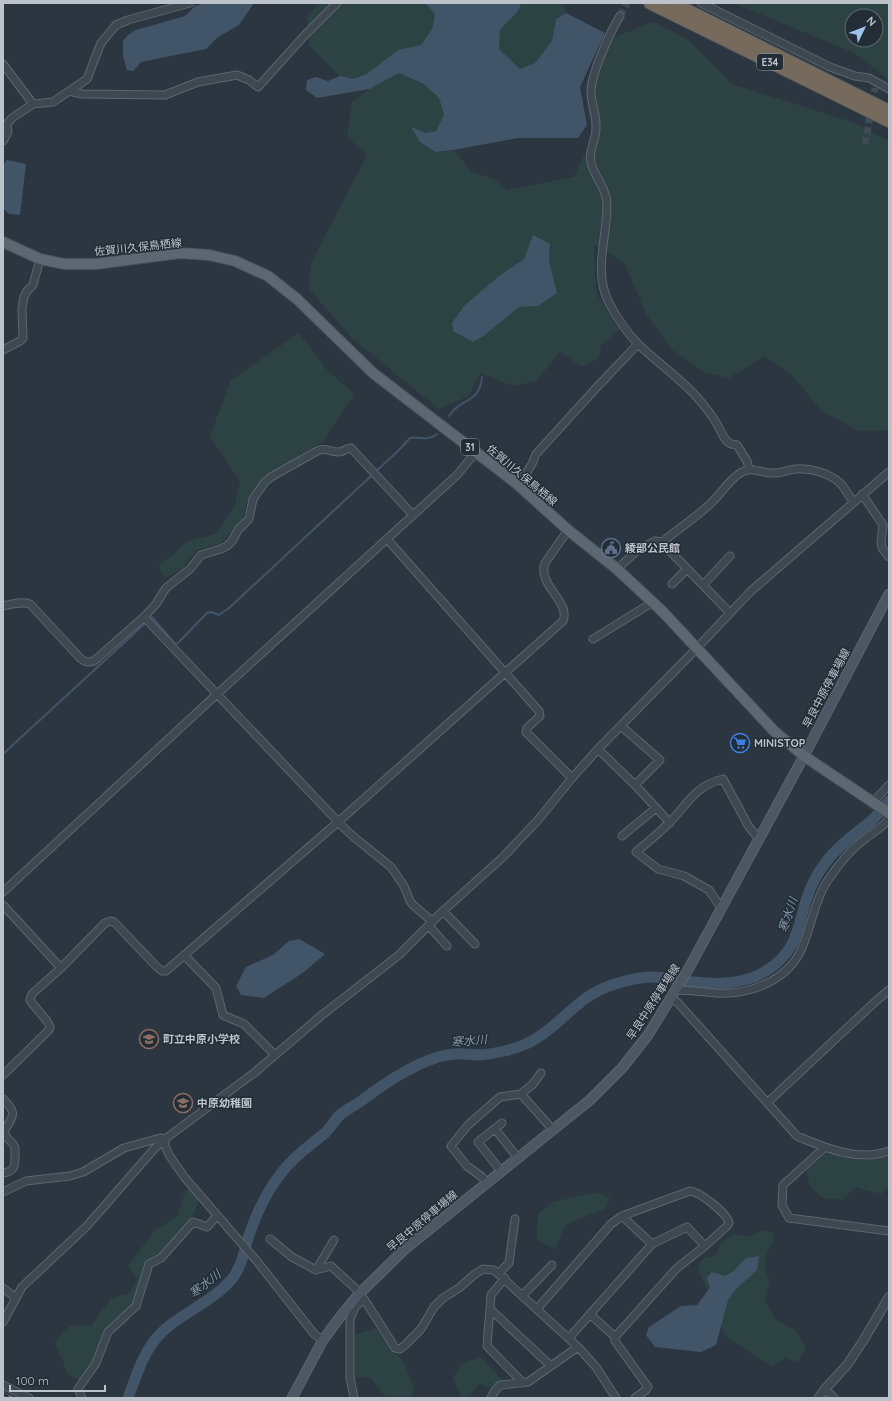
<svg xmlns="http://www.w3.org/2000/svg" width="892" height="1401" font-family="Quicksand,'Noto Sans JP',sans-serif">
<rect width="100%" height="100%" fill="#2b3641"/>
<!-- green -->
<path fill="#2d4343" fill-rule="evenodd" d="M320 3H425L435 13 432 29 421 45 398 50 399 73 424 84 439 98 444 115 436 131 425 133 411 127 420 142 434 152 453 150 473 173 497 180 507 190 574 177 592 138 585 86 604 41 653 22 686 38 732 84 855 123 889 141V430L858 431 822 411 791 374 765 356 729 378 704 372 673 350 646 314 625 264 594 244 596 293 619 330 601 345 599 358 582 367 560 352 536 381 513 386 480 373 469 396 439 409 353 339 309 289 311 263 367 155 347 137 352 102 369 89 340 76 309 45 307 16ZM533 236 550 244 549 261 557 293 538 306 519 307 499 276 524 259Z
M521 3H562L566 13 556 19 552 41 535 63 520 69 499 49 500 30 519 10Z
M733 3H889V80L855 53ZM852 16H876V40H852Z
M299 333 326 369 354 394 323 441 265 476 247 501 243 518 220 544 196 550 183 568 166 578 158 567 178 550 187 541 215 534 235 506 240 481 210 436 231 380Z
M825 1154 865 1160 889 1157V1188L881 1194 855 1187 842 1200 823 1198 810 1186 806 1171Z
M192 1190 200 1199 190 1222 158 1256 147 1262 133 1303 104 1332 93 1362 79 1380 68 1374 55 1342 70 1326H91L111 1298 130 1293 137 1279 128 1266 155 1230 178 1216 185 1191Z
M596 1192 610 1198 606 1208 565 1225 555 1250 537 1239 538 1214 553 1202Z
M764 1230 773 1233 774 1239C766 1256 760 1263 770 1280L765 1301 776 1320 796 1331 806 1348 797 1362 785 1358 772 1366 726 1337 698 1269 702 1259 715 1256 721 1243 733 1234 749 1237Z
M376 1328 393 1352 402 1359 414 1387 411 1398H386L371 1378 355 1377V1335Z
M481 1357 501 1378 491 1388 479 1384 471 1393 472 1398H462L453 1378 461 1364Z"/>
<!-- water -->
<path fill="#425568" d="M206 3H254L239 25 218 37 206 49 141 62 133 71 127 70 123 56V41L128 35 136 30 185 16 195 6Z
M425 3H521L519 10 500 30 499 49 520 69 535 63 552 41 556 19 566 13 605 33 580 87 587 125 578 138H518L453 150 435 152 420 142 411 127 425 133 436 131 444 115 439 98 424 84 399 73 369 89 317 98 306 90 307 80 316 77 328 81 340 76 353 79 367 74 398 50 421 45 432 29 435 14Z
M7 160 26 164 20 215 9 214 3 208V165Z
M533 235 550 244 549 261 557 293 538 306 519 307 482 337 473 342 453 331 452 323 465 305 499 276 524 259Z
M299 939 325 954 304 972 264 998 241 995 236 986 246 967 273 955 289 941Z
M759 1256 757 1270 736 1289 728 1300 716 1345 701 1352 655 1347 646 1335 649 1327 681 1306 697 1305 710 1288 707 1278 712 1272 725 1276 734 1271 746 1258Z"/>
<g fill="none" stroke-linecap="round" stroke-linejoin="round">
<!-- stream -->
<path stroke="#425568" stroke-width="2" d="M449 416C461 397 480 404 482 377
M3 754 152 617 176 645 207 613 211 612 219 615 229 608 399 450 410 438C422 436 426 442 437 434"/>
<!-- river -->
<path stroke="#425568" stroke-width="11" d="M128 1398C135 1379 142 1357 154 1341 174 1315 210 1305 232 1279 242 1266 244 1251 249 1235 257 1212 267 1190 283 1171 295 1155 311 1145 326 1132 331 1127 334 1121 339 1116 345 1110 354 1106 361 1101 384 1084 410 1066 438 1057 446 1055 456 1053 464 1054 469 1054 475 1055 480 1055 494 1054 517 1049 530 1042 560 1027 577 996 612 985 624 981 640 977 653 977 667 977 681 981 694 982 717 985 746 984 766 971 805 947 796 915 814 881 823 863 839 846 855 834 860 829 866 826 871 821 878 815 883 808 889 801"/>
<!-- minor-tunnel -->
<path stroke="#414b56" stroke-width="7" stroke-dasharray="7 3.5" stroke-linecap="butt" d="M620 16 627 3
M865 144 875 88"/>
<!-- minor casing -->
<g stroke="#5d666e" stroke-width="9">
<path id="minor" d="M701 3 830 67 855 76 869 78 889 89
M620 16C610 32 591 74 591 92 591 104 597 116 596 128 596 140 588 151 591 163 595 178 607 189 607 205 607 239 593 271 609 303 617 318 627 333 639 345 657 362 678 377 695 395 703 404 711 414 717 424 721 431 724 441 731 444 732 444 737 445 737 445L747 461 749 469
M3 64 33 104
M69 91 82 94 165 95 198 82 237 75 249 80 258 87 305 35 337 3
M3 141 8 132 7 124 12 118 33 104 53 102 87 79 101 43 116 25 128 20 190 3
M3 350 20 341 23 338 22 309 24 297 27 291 33 285 40 259
M516 483C526 474 532 467 536 454L598 386 638 344
M862 494 883 525 881 542 882 548 889 557
M387 539 539 711 540 716 527 728 526 732 572 778
M664 542 668 549 730 613
M617 569 639 549 655 541 664 542 666 539C681 527 698 516 712 502 722 493 729 479 742 472 752 466 763 474 774 473 781 473 788 470 795 469 811 468 830 473 841 484 845 489 849 496 853 501
M672 584 687 569
M703 585 730 556
M3 606C12 604 21 601 30 604L80 658C85 662 88 663 94 661L144 617 156 604 166 588 190 569 201 555 221 549 227 546 232 541 238 530 249 519 253 499 265 482 271 477 319 450C326 448 331 452 339 452 344 452 346 448 351 448L413 515
M144 617 343 827 355 838 391 867 404 886 410 901 413 905 433 922
M593 639 653 602
M621 726 660 760 635 785
M598 749 635 785 670 823
M873 802 889 785
M622 836 656 808
M3 892 216 695 457 475 476 452
M3 905 61 968
M721 908 709 890 684 876 658 869 636 852C647 843 658 834 669 823 688 804 694 786 723 779L749 827 759 839
M443 911 475 944
M429 926 447 946
M184 955 216 988 223 1015 244 1024 275 1055
M676 990C690 990 703 992 716 993 749 995 788 981 802 948 811 927 814 903 826 883 836 868 847 853 861 842 870 834 882 828 889 819
M671 998 678 1003 797 1136C825 1148 859 1162 889 1151
M541 1073 533 1084 521 1094 553 1130
M3 1075 49 1030 50 1027 47 1021 31 1002 30 1000 32 994 61 968 105 923 111 921 114 922 158 968 162 971H166L338 822 563 621C571 601 537 586 545 563L568 530
M3 1099C18 1114 13 1115 4 1132 5 1139 13 1141 15 1148 15 1151 15 1155 15 1158 15 1167 13 1172 3 1173
M767 1103 876 1001 889 990
M495 1129 518 1158
M165 1139V1146L169 1155 185 1178 256 1260 315 1335 323 1340
M824 1148 783 1185 782 1205 789 1218 889 1231
M501 1171 478 1142 502 1123
M487 1183 482 1177 467 1166 451 1146 468 1125 500 1097 521 1094
M3 1192 26 1181 70 1176 83 1172 124 1148 160 1138 165 1139
M622 1216 652 1244
M270 1239 292 1257 316 1270 331 1266 355 1288 364 1299 392 1343 395 1348 400 1349 405 1345 421 1329 434 1307 443 1298 459 1288 475 1274 483 1269 494 1270 578 1347 596 1367 616 1398
M316 1270 334 1240
M499 1273 509 1263 515 1219
M505 1278 491 1295 487 1346 523 1383
M3 1288 15 1297
M523 1295 552 1265
M490 1309 551 1366
M537 1309 611 1224 622 1216 690 1191C700 1192 727 1213 729 1223L727 1226 705 1246 677 1268 615 1337V1341L648 1387 646 1390 635 1398
M590 1314 615 1337
M3 1322 22 1287 87 1226 154 1149 165 1139 254 1073 322 1015 399 955 443 911 503 857 538 820 572 778 598 749 697 648 751 591 889 472
M569 1338 652 1244 687 1227 705 1246
M3 1385 29 1398
M82 1398 78 1389 96 1363 108 1332 136 1306 149 1264 161 1258 193 1222 207 1227 217 1216
M354 1398 350 1377V1319L355 1307 364 1299
M491 1398 494 1392 500 1385 528 1382 578 1347
M818 1398 825 1389 834 1398"/>
</g>
<!-- tertiary casing -->
<g stroke="#5d666e" stroke-width="10">
<path id="tertiary" d="M825 1389 847 1365 863 1341 889 1297"/>
</g>
<!-- secondary casing -->
<g stroke="#5d666e" stroke-width="11">
<path id="secondary" d="M292 1398 323 1340 340 1317 359 1294 405 1249 590 1100 622 1068 648 1035 689 968 804 756 889 594"/>
</g>
<!-- primary casing -->
<g stroke="#48515a" stroke-width="12">
<path id="primary" d="M3 242 40 259 64 264H96L180 253 209 255 235 261 268 276 297 299 373 373 516 483 568 530 617 569 663 612 774 731 804 756 889 813"/>
</g>
<!-- motorway casing -->
<g stroke="#49535b" stroke-width="14">
<path id="motorway" d="M650 3 889 121
M673 3 889 111"/>
</g>
<!-- minor -->
<use href="#minor" stroke="#3e4851" stroke-width="7"/>
<!-- tertiary -->
<use href="#tertiary" stroke="#3e4851" stroke-width="8"/>
<!-- secondary -->
<use href="#secondary" stroke="#4d5763" stroke-width="9"/>
<!-- primary -->
<use href="#primary" stroke="#5d6771" stroke-width="10"/>
<!-- motorway -->
<use href="#motorway" stroke="#766a5c" stroke-width="12"/>
<!-- rail casing -->
<g stroke="#616c77" stroke-width="3.5">
<path id="rail" d="M3 1394 12 1398"/>
</g>
<!-- rail -->
<use href="#rail" stroke="#232d36" stroke-width="2" stroke-dasharray="6" stroke-linecap="butt"/>
</g>
<!-- icons -->
<defs>
<g id="civic-ring" transform="scale(1)"><circle r="9.5" fill="#232d36" stroke="#5c6f8a" stroke-width="1.5"/><path d="M-.6-6.5H3V-4.5H.6V-3L4-1V1h2V6H-6V1h2V-1L-.6-3ZM-1.2 2.5V6h2.4V2.5Z" fill="#5c6f8a"/></g>
<g id="supermarket-ring" transform="scale(1)"><circle r="9.5" fill="#232d36" stroke="#3f7fe0" stroke-width="1.5"/><path d="M-6-5.5h2.5l.6 2H6L4.5 2H-2.5L-4.4-4H-6ZM-1.5 3.2a1.3 1.3 0 1 0 .1 0ZM3 3.2a1.3 1.3 0 1 0 .1 0Z" fill="#3f7fe0"/></g>
<g id="school-ring" transform="scale(1)"><circle r="9.5" fill="#232d36" stroke="#8d6e63" stroke-width="1.5"/><path d="M0-5L7-2L0 1L-7-2ZM-4 1L0 2.5L4 1V4Q0 6-4 4Z" fill="#8d6e63"/></g>
</defs>
<g fill-rule="evenodd">
<use href="#civic-ring" x="611" y="548"/>
<use href="#supermarket-ring" x="740" y="743"/>
<use href="#school-ring" x="149" y="1039"/>
<use href="#school-ring" x="183" y="1103"/>
</g>
<g text-anchor="middle" stroke-width="3" stroke-linejoin="round" paint-order="stroke">
<!-- shield labels -->
<g fill="#232d36" stroke="#8e969e" stroke-width="1">
<rect x="757" y="54" width="26" height="16" rx="3"/>
<rect x="461" y="439" width="18" height="16" rx="3"/>
</g>
<g font-size="10" font-weight="bold" fill="#bcc3cb">
<text x="770" y="66">E34</text>
<text x="470" y="451">31</text>
</g>
<!-- street labels -->
<g font-size="11" fill="#bcc3cb" stroke="#232d36">
<text transform="translate(138 247) rotate(-6)" y="4">佐賀川久保鳥栖線</text>
<text transform="translate(522 475) rotate(40)" y="4">佐賀川久保鳥栖線</text>
<text transform="translate(826 688) rotate(-62)" y="4">早良中原停車場線</text>
<text transform="translate(653 1002) rotate(-57)" y="4">早良中原停車場線</text>
<text transform="translate(422 1221) rotate(-40)" y="4">早良中原停車場線</text>
</g>
<!-- poi labels -->
<g font-size="11" font-weight="bold" fill="#bcc3cb" stroke="#232d36" text-anchor="start">
<text x="625" y="552">綾部公民館</text>
<text x="754" y="747">MINISTOP</text>
<text x="163" y="1043">町立中原小学校</text>
<text x="197" y="1107">中原幼稚園</text>
</g>
<!-- water labels -->
<g font-size="12" font-style="italic" fill="#8096aa" stroke="#232d36">
<text transform="translate(788 915) rotate(-72)" y="4">寒水川</text>
<text transform="translate(469 1041) rotate(-5)" y="4">寒水川</text>
<text transform="translate(205 1284) rotate(-38)" y="4">寒水川</text>
</g>
</g>
<!-- border -->
<rect width="892" height="1401" fill="none" stroke="#bcc3cb" stroke-width="8"/>
<!-- north arrow -->
<g transform="translate(864 28) rotate(47)"><circle r="19" fill="#232d36" stroke="#606972"/>
<path d="M0-3L7 15L0 10L-7 15Z" fill="#9ec3ee"/>
<text y="-6" font-size="11" font-weight="bold" text-anchor="middle" fill="#bcc3cb">N</text>
</g>
<!-- scale -->
<path d="M10 1385v6h95v-6" fill="none" stroke="#bcc3cb" stroke-width="2"/>
<text x="16" y="1385" font-size="12" fill="#bcc3cb" stroke="#232d36" stroke-width="3" paint-order="stroke">100 m</text>
</svg>
